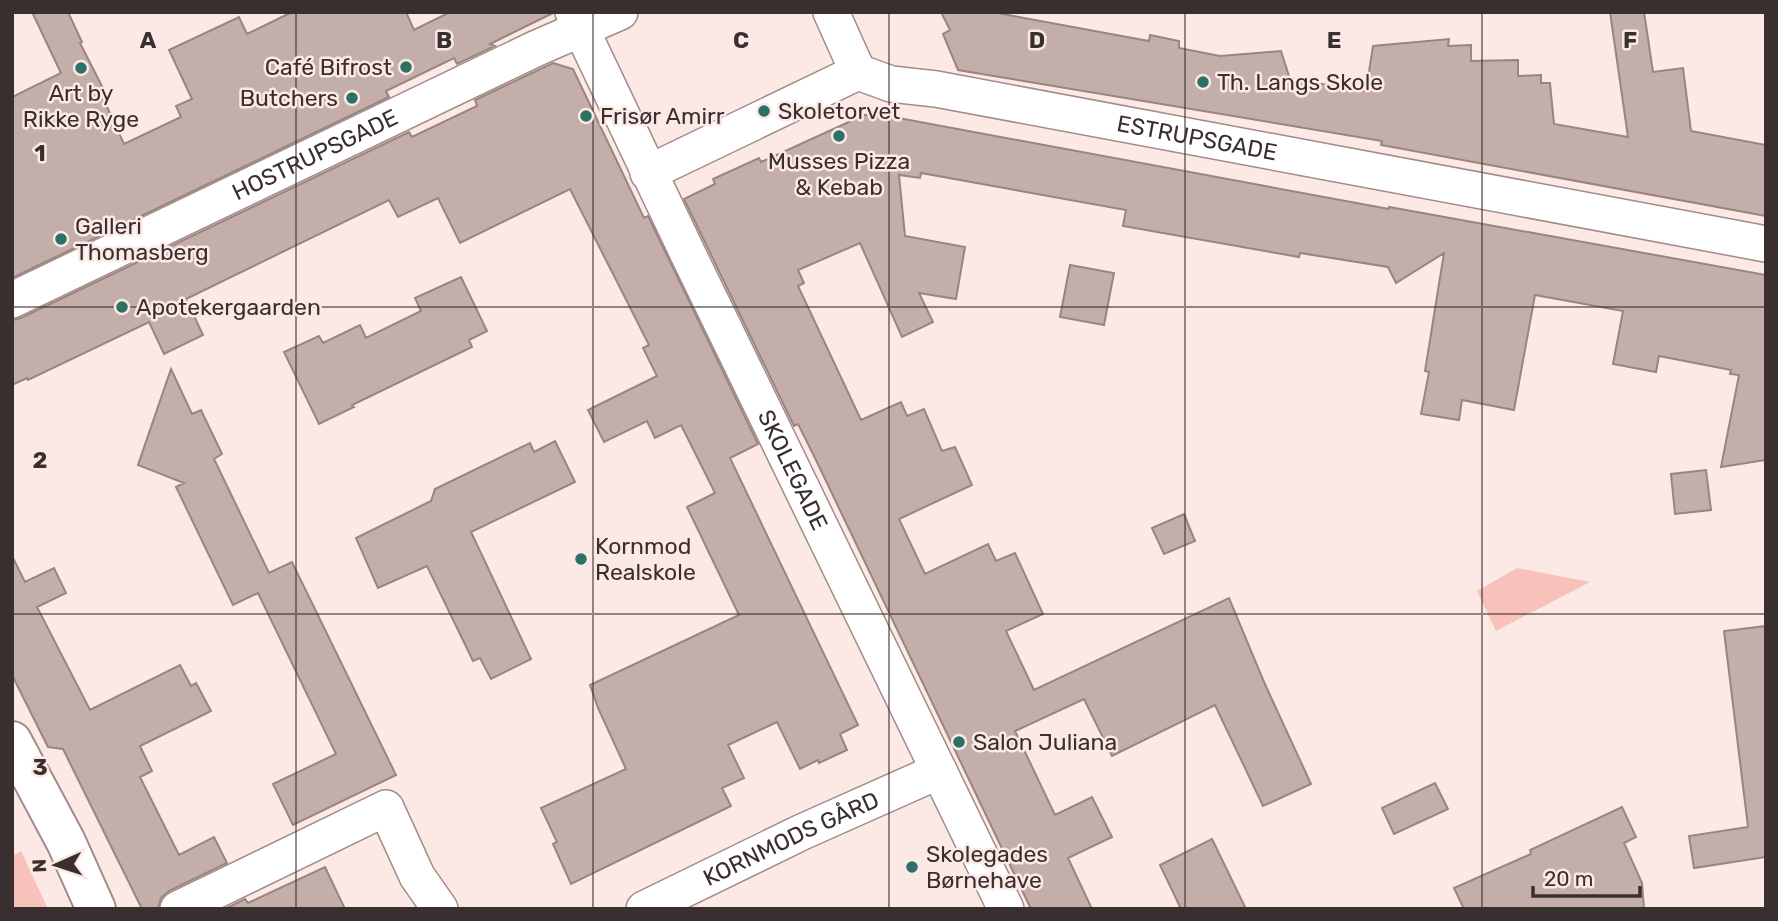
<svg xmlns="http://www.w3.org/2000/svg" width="1778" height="921" font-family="Rubik,sans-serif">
<rect width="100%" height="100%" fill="#fce9e6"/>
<!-- green -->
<path fill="#f8c1b9" d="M1517 568 1590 582 1496 631 1477 591Z
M21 851 48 909H12V856Z"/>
<!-- building -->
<path fill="#c4aeaa" stroke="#998481" stroke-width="2" d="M32 12H68L82 42 80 43 106 94 102 96 124 144 181 117 176 106 192 99 169 50 239 17 247 34 292 12H406L414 30 450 12 553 13 490 44 495 46 457 64 454 58 386 91 389 97 12 278V97L61 73Z
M941 12H992L1149 41 1150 35 1179 41V48L1220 56 1281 51 1290 79 1366 91 1373 46 1449 39 1448 46 1471 45V61L1518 60V76L1541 75V83H1550L1554 124 1628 137 1610 12H1644L1653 72 1683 68 1691 131 1766 145V216L1381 145 1382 141 958 70 943 34 950 30Z
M553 63 573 69 644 218 648 216 758 444 730 458 858 725 840 734 847 750 819 763 818 760 800 769 777 722 728 745 744 778 722 788 731 806 571 884 553 844 557 842 541 808 626 769 598 708 590 685 739 615 687 507 715 493 681 425 655 438 647 421 604 442 588 410 657 376 643 348 649 345 570 189 460 243 438 198 398 217 389 200 186 299 203 335 164 354 149 322 28 380 27 378 12 385V320L21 318 409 132 412 137 477 106 475 100Z
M877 114 1389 209V207L1428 214 1766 275V460L1721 467 1739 375 1730 374 1731 370 1659 356 1656 372 1613 364 1623 311 1535 295 1514 410 1462 400 1459 420 1421 414 1429 372 1425 371 1444 253 1396 283 1388 267 1300 253 1299 257 1123 226 1126 210 921 173 920 178 899 175 905 236 965 247 956 299 919 293 933 322 902 337 860 243 798 270 804 283 798 286 861 420 901 402 907 416 924 409 942 451 955 447 972 485 899 519 925 574 988 544 996 561 1015 553 1043 614 1006 631 1034 690 1229 598 1264 682 1311 784 1263 806 1215 705 1112 756 1084 699 1015 731 1055 815 1092 797 1112 837 1068 858 1092 909H1031L815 458 798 424 794 426 684 199 715 184 713 179 759 158 761 162 864 115Z
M1070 265 1114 273 1104 325 1060 317Z
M461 277 487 331 469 340 472 347 352 405 354 407 319 424 284 352 319 336 323 343 360 325 366 338 421 311 415 298Z
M171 369 192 414 201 410 222 454 214 459 269 573 292 562 396 775 293 825 273 784 336 754 258 593 233 605 176 487 184 483 138 465Z
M555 441 575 482 471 532 531 659 491 679 480 658 473 661 427 566 378 588 356 538 431 501 435 489 530 443 534 452Z
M1706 470 1711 510 1675 514 1671 474Z
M1184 514 1195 541 1164 554 1152 528Z
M12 556 25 582 54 568 66 593 37 607 90 710 180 665 191 686 196 683 211 711 140 746 152 771 140 777 179 855 214 837 227 863 169 891 161 898 158 909H142L63 749 48 747 12 675Z
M1766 626V857L1694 868 1689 836 1748 827 1724 631Z
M1435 783 1448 809 1394 834 1382 808Z
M1622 807 1636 837 1624 843 1642 883 1644 909H1464L1454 888 1531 854 1530 850Z
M1212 839 1246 909H1181L1160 865Z
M325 867 345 909H225L245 899 248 903Z"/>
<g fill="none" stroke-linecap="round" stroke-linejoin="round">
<!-- street casing -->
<g stroke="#a18c88" stroke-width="38">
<g id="street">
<path id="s1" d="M573 12 688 254 1006 909"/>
<path d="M831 12 858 72"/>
<path id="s2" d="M648 173 858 72 891 84 936 89 1766 244"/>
<path id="s3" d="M12 300 537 48 620 12"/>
<path d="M178 909 386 808 417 876 440 909"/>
<path id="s4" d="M644 909 802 832 939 771"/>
</g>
</g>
<!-- secondary casing -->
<g stroke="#a18c88" stroke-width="42">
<path id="secondary" d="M12 741 66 842 96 909"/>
</g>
<!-- street -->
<use href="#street" stroke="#fff" stroke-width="35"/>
<!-- secondary -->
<use href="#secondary" stroke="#fff" stroke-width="38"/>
</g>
<!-- grid -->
<path fill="none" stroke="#382f2e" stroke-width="2" stroke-opacity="0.55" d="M296 12V909M593 12V909M889 12V909M1185 12V909M1482 12V909M12 307H1766M12 614H1766"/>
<!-- markers -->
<g fill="#2d7165" stroke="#fce9e6" stroke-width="2.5">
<circle cx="406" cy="67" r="7"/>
<circle cx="81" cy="68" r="7"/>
<circle cx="1203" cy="82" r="7"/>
<circle cx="352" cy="98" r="7"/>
<circle cx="764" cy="111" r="7"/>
<circle cx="586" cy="116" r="7"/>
<circle cx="839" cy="136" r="7"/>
<circle cx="61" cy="239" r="7"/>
<circle cx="122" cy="307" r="7"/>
<circle cx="581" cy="559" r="7"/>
<circle cx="959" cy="742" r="7"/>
<circle cx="912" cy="867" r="7"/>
</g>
<g text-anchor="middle" stroke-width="5" stroke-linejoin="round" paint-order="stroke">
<!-- poi labels -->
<g font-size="23" fill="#382f2e" stroke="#fce9e6" text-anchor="start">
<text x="392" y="75" text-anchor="end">Café Bifrost</text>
<text x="1217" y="90">Th. Langs Skole</text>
<text x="81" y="101" text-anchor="middle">Art by<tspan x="81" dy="26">Rikke Ryge</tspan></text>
<text x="338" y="106" text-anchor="end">Butchers</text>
<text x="778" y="119">Skoletorvet</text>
<text x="600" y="124">Frisør Amirr</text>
<text x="839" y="169" text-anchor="middle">Musses Pizza<tspan x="839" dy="26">&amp; Kebab</tspan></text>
<text x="75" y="234">Galleri<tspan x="75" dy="26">Thomasberg</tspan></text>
<text x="136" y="315">Apotekergaarden</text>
<text x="595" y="554">Kornmod<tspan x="595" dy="26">Realskole</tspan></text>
<text x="973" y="750">Salon Juliana</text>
<text x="926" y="862">Skolegades<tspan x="926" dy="26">Børnehave</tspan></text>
</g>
<!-- street labels -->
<g font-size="23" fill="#382f2e" stroke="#fce9e6">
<text dy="8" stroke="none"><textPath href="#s2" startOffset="579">ESTRUPSGADE</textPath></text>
<text dy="8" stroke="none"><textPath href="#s3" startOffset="336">HOSTRUPSGADE</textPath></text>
<text dy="8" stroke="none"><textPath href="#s1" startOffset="508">SKOLEGADE</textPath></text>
<text dy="8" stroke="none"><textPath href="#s4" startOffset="163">KORNMODS GÅRD</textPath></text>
</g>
</g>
<g font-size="23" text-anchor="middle" font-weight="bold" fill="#382f2e" stroke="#fce9e6" stroke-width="5" stroke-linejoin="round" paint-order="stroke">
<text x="148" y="48">A</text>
<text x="444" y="48">B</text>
<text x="741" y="48">C</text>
<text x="1037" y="48">D</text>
<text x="1334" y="48">E</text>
<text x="1630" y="48">F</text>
<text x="40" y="161">1</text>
<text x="40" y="468">2</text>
<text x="40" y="775">3</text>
</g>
<!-- border -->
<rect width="1778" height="921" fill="none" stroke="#382f2e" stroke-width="28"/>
<!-- north arrow -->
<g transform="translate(56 865) rotate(267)" stroke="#fce9e6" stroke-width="5" paint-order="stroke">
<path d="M0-5L12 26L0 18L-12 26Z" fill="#382f2e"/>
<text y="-10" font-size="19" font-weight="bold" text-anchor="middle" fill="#382f2e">N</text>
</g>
<!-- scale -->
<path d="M1533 886v10h107v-10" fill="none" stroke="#382f2e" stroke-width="3.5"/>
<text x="1544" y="886" font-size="21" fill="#382f2e" stroke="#fce9e6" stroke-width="5" paint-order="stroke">20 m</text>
</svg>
